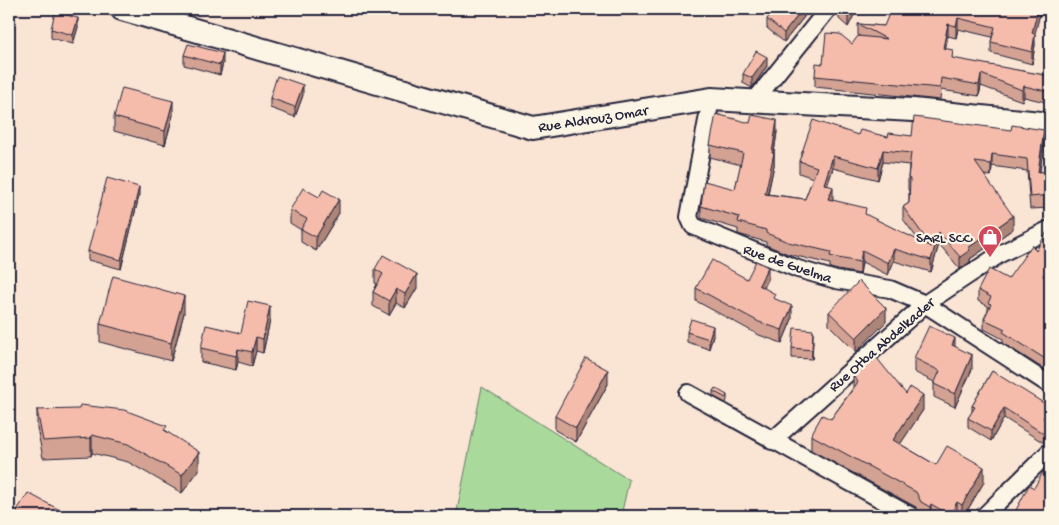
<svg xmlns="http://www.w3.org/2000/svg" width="1059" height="525" font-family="'Gochi Hand',sans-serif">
<rect width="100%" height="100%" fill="#fae4d4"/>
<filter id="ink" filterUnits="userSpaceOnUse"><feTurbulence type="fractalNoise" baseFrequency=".02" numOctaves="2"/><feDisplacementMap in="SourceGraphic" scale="10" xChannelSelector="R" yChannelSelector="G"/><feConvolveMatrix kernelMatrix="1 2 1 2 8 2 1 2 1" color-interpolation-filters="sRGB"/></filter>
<g filter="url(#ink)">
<!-- green -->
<path fill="#a9da9b" stroke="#667e6b" d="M482 387 629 480 621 516H456Z"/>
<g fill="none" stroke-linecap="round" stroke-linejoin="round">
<!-- street casing -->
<g stroke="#22223b" stroke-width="20">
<path id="street" d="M711 99 689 217 693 226 798 269 836 280 890 289 925 304 1050 385
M755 100 828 9
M688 393 911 516
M772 441 925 304 1000 254 1050 229
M984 516 1050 451"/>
</g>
<!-- secondary casing -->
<g stroke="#22223b" stroke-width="26">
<path id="secondary" d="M122 9 533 128 711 99 913 110 1050 124"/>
</g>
<!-- street -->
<use href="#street" stroke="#fcf5e5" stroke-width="16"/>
<!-- secondary -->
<use href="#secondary" stroke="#fcf5e5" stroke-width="22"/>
</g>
<!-- wall -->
<path fill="#d3a293" stroke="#22223b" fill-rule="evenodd" d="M804 9V17L784 42 767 28V19Z
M839 9H857L848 27 839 19Z
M1040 9V14L1034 34 1035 45 1032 64 991 53V42L992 37 958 29 956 38 948 36 945 48 953 59 1050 76V103L1024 97 1022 101 981 86 979 96 941 90 940 100 815 87V76L823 64 852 44 860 36 858 35V24L884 26Z
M78 27 73 44 51 38V29Z
M184 55 223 63 220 75 184 65Z
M767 66 752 88 743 83V74Z
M303 95 295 117 270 108V98Z
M173 115 165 145 114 131V117Z
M777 132 774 153V165L768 194 805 199 813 178 799 173V161L858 135 888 137 912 136 1044 142 1040 172 1050 171V208L1030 209 1027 171 992 166 991 176 984 175 1013 229 970 259V262L960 269 939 244 931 272 894 261 888 275 862 262 860 274 838 270 830 268V264L788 254 766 245V242L738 234V229L701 218V206L735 189 741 165 710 157V145ZM883 162 909 165 908 178V190L909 191V203L903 207V219L919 241 866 215 833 200 827 185 833 168 878 180Z
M139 196 121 269 88 260V251Z
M290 210 339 213 316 251 301 242V230L290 223Z
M1050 229V373L1003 343V339L984 329V319L988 310V306L978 301V290L1008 279 1036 251Z
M375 269 417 288 405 308 396 303 389 315 373 306V292L377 284 375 283Z
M747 279H768L764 288 792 319 782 343 759 335 696 301V288Z
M829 312 886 322 856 352 829 325Z
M184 313 171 361 100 342V324Z
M270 320 263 353 256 351 252 366 238 362 236 370 201 362V348L241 333Z
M687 332 713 335 709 349 687 342Z
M813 340 812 359 792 358V348Z
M955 347 972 369 955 407 934 397V382L914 372V358Z
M992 371 1050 417 1048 420 1050 422V434L1044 443 1004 418 991 441 968 427V418L972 412V406Z
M853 376 906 394 923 410 900 444 936 465 984 482 964 516H921L916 507 811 450V435L831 419 853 388Z
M608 384 576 442 555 430V416Z
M713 391 727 395V400L726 403 713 396Z
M37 410 167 431 199 470 182 493 128 462 92 453 91 456 43 458 37 428Z"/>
<!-- shaded-wall -->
<path fill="#ac8478" stroke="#22223b" d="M803 9H804V17L784 42V33Z
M852 9H857L848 27V17Z
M1038 9H1040V14L1032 45V33Z
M78 18V27L73 44V35Z
M958 18V29L956 38V26Z
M948 24V36L943 60V48Z
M1035 34V45L1032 64V52Z
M223 53V63L220 75V65Z
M767 57V66L752 88V78Z
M981 74V86L979 96V85Z
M303 85V95L295 117V107Z
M1024 86V97L1022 101V90Z
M173 101V115L165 145V131Z
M777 120V132L773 158 774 153V165L765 206V194Z
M1044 130V142L1038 184V172Z
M883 150V162L878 180V168Z
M992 154V166L991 176V164Z
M833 156V168L824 196V184Z
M139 187V196L121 269V260Z
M833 187V200L828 212V199Z
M339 199V213L316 251V237Z
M1013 216V229L970 259V262L960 269V257L968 248Z
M939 232V244L931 272V260Z
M894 249V261L888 275V263Z
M862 250V262L860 274V262Z
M768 267V279L759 298V285Z
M417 274V288L405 308V294Z
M396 289V303L389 315V301Z
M184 296V313L171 361V343Z
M270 306V320L263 353V339Z
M792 306V319L782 343V330Z
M886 308V322L856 352V338Z
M713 326V335L709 349V339Z
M813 330V340L812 359V350Z
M256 337V351L252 366V352Z
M955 338V352L952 345Z
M238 349V362L236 370V356Z
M972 355V369L955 407V394Z
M608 370V384L576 442V428Z
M923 395V410L893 455V440Z
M1050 407V417L1043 427V418Z
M1004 408V418L991 441V431Z
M1050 425V434L1044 443V434Z
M92 435V453L91 456V438Z
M199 452V470L182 493V475Z
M984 467V482L964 516H962V505Z
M957 502V516H950V515Z
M931 504V516H930V507Z"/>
<!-- building -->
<path fill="#f5bcab" stroke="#22223b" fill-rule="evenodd" d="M775 9H803L784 33 767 19Z
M839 9H852L848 17Z
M891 9H1038L1032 33 1035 34 1032 52 991 42 995 27 958 18 956 26 948 24 943 48 953 50 952 58 1050 76V92L1024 86 1022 90 981 74 979 85 941 78 940 88 815 76 816 63 823 64 826 33 840 34 852 44 858 36 887 39 858 24 884 26Z
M55 12 78 18 73 35 51 29Z
M188 44 223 53 220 65 184 55Z
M756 51 767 57 752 78 743 74Z
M277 76 303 85 295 107 270 98Z
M122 88 173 101 165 131 114 117Z
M716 114 750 123 752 115 777 120 772 153H774L765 194 805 199 817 167 799 161 813 120 858 135 860 130 888 137 889 133 912 136 914 117 1011 130 1012 125 1044 130 1038 172 1050 171V195L1030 197 1027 159 992 154 991 164 975 162 1013 216 968 248 970 250 960 257 939 232 931 260 894 249 888 263 862 250 860 262 838 258 830 256 831 252 788 242 766 233V230L738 222 739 217 701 206 704 181 735 189 743 153 710 145ZM883 150 911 153 908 178 910 179 909 203 903 207 932 247 865 214 866 208 828 199 833 187 824 184 833 156 878 168Z
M107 178 139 187 121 260 88 251Z
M303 188 319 197 323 190 339 199 316 237 301 229 307 219 290 210Z
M1050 229V274L1045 272 1043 276 1050 281V362L1003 332 1005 329 984 319 991 304 988 303 991 297 978 290 989 269 1008 279 1032 245 1036 251 1048 230Z
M383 255 417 274 405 294 396 289 389 301 373 292 383 274 375 269Z
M712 260 747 279 756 261 768 267 759 285 775 294 773 298 792 306 782 330 759 322 696 288Z
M113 276 184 296 171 343 100 324Z
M859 281 886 308 856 338 829 312Z
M248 301 270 306 263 339 256 337 252 352 238 349 236 356 201 348 206 325 241 333Z
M691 319 713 326 709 339 687 332Z
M929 326 955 338 952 345 972 355 955 394 934 384 940 371 914 358Z
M794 328 813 330 812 350 792 348Z
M876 357 906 394 910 387 923 395 893 440 936 465 947 446 984 467 962 505 957 502 950 515 931 504 930 507 921 502 916 492 811 435 822 415 831 419 858 382 853 376Z
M586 358 608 370 576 428 555 416Z
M992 371 1050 407 1043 418 1050 422V425L1044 434 1004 408 991 431 968 418 975 407 972 406Z
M715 388 727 395 726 398 713 391Z
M80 405 124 410 167 426 164 430 199 452 182 475 128 444 92 435 91 438 43 441 37 410 79 409Z
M1043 472 1050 476V511L1047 516H1006L1009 511 1014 514 1029 485 1034 488Z
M28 493 71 516H15L14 515Z"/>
</g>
<!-- icons -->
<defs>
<g id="shop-pin" transform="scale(1.25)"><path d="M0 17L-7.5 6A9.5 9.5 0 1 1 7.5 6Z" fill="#d1495b" stroke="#fcf5e5"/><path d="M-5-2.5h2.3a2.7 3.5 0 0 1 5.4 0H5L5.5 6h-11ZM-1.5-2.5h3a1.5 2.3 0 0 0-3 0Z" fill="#fff"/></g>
</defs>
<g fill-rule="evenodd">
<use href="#shop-pin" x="990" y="237"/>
</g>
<g text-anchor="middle" stroke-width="4.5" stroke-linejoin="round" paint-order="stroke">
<!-- street labels -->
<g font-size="15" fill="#22223b" stroke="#fcf5e5">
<text transform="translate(593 118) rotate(-9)" y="5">Rue Aldrouz Omar</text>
<text transform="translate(788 263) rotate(19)" y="5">Rue de Guelma</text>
<text transform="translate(881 344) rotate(-41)" y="5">Rue Otba Abdelkader</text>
</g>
<!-- poi labels -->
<g font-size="15" fill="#22223b" stroke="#fcf5e5" text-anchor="end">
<text x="972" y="242">SARL SCC</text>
</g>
</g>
<!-- margin -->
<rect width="1059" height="525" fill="none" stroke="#fcf5e5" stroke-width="30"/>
<rect x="15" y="15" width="1029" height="495" fill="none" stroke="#22223b" stroke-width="2" filter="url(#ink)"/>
</svg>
